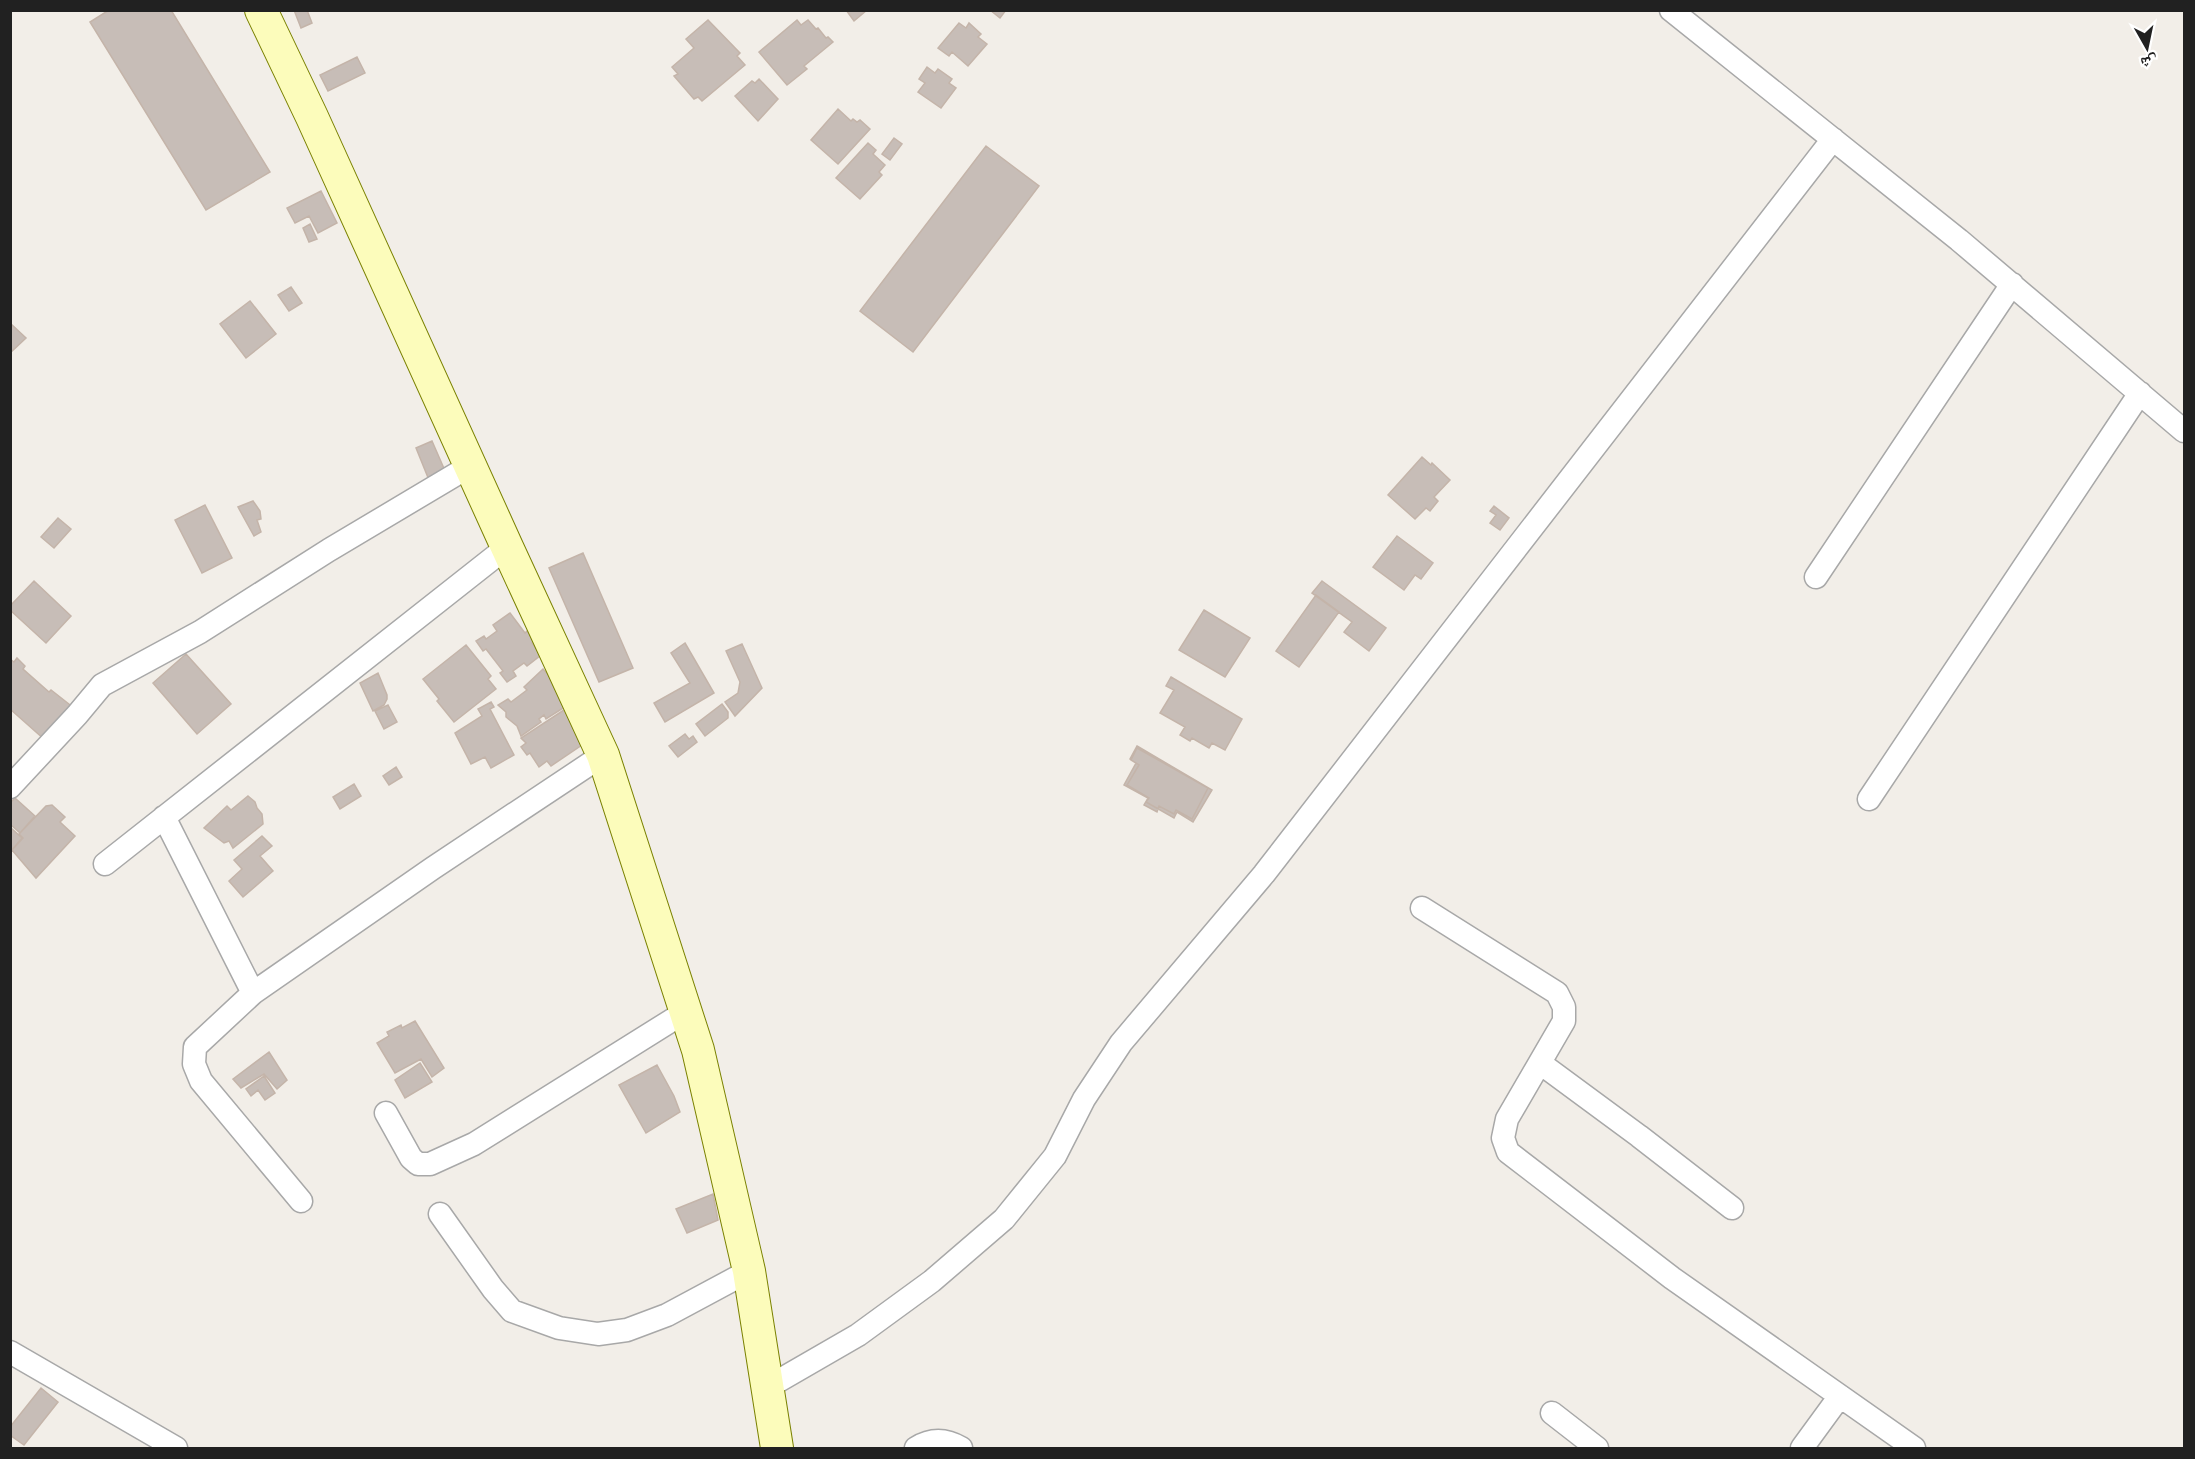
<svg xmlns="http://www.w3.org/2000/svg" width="2195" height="1459" font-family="'Source Sans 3','Noto Naskh Arabic',sans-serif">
<rect width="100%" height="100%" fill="#f2eee8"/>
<!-- building -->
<path fill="#c7bdb7" stroke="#c4b4a9" stroke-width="1.5" d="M109 10H171L270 172 206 210 90 22Z
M294 10H307L312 23 301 28Z
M846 10H867L854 21Z
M990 10H1006L1000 18Z
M708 20 740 53 737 56 745 65 702 101 698 97 694 99 674 76 678 74 672 67 694 48 686 39Z
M797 20 801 25 808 20 816 29 818 28 826 38 828 37 833 42 804 66 807 69 787 85 759 52Z
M959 23 966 28 969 23 981 34 978 37 987 44 968 66 952 52 949 56 938 48Z
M357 57 365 73 328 91 320 75Z
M927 67 935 73 938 69 952 79 949 83 956 88 941 108 918 92 925 83 919 79Z
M759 79 778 99 758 121 735 96 752 81 755 83Z
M838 109 851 121 853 119 857 122 860 120 870 129 838 164 811 140Z
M894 138 902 144 890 160 882 154Z
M868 143 876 150 873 154 885 165 879 172 882 175 860 199 836 178Z
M986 146 1039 186 913 352 860 311Z
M321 191 337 223 318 233 309 216 295 223 287 208Z
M310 224 317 239 309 242 303 228Z
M291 287 302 303 289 311 278 295Z
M250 301 276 334 246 358 220 324Z
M10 323 26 338 10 353Z
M432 441 446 473 429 480 416 448Z
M1422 457 1431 465 1432 463 1450 480 1434 497 1438 501 1430 511 1426 508 1415 519 1388 495Z
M253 501 260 511 261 519 257 520 261 532 254 536 238 507Z
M205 505 232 558 202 573 175 520Z
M1494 506 1509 518 1500 530 1490 523 1496 515 1490 511Z
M58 518 71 529 54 548 41 537Z
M1397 536 1433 563 1421 579 1415 575 1404 590 1373 567Z
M583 553 633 668 599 682 549 568Z
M34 581 71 616 46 643 10 610V606Z
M1322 581 1386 628 1369 651 1344 632 1352 622 1312 593Z
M1316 595 1339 612 1299 667 1276 651Z
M1204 610 1250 638 1225 677 1179 650Z
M510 613 525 633 527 631 535 640 532 643 541 655 527 666 524 663 513 671 516 676 507 682 500 673 503 671 486 649 483 651 476 641 484 636 486 639 497 631 493 625Z
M685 643 714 693 665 722 654 703 690 683 671 653Z
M742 644 762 688 735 716 725 702 738 693 740 682 726 651Z
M466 645 491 676 488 679 496 689 454 722 437 701 439 699 423 679Z
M186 654 231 704 197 734 153 683Z
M17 658 25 666 23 669 49 692 51 690 74 708 45 740 10 709V659L14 662Z
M543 669 552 679 568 705 546 719 544 715 539 719 541 722 521 736 517 726 506 717V712L498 705 508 699 511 702 527 690 524 687Z
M378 673 387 695V699L384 705 373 711 360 683Z
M1171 677 1242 719 1225 750 1212 743 1209 748 1192 738 1190 741 1180 735 1185 727 1160 713 1174 690 1166 686Z
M491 702 494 707 490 709 514 755 491 768 485 757 471 764 455 733 482 716 478 709Z
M722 704 728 712V718L705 736 696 724Z
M388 705 397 722 384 729 375 711Z
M567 708 582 745 551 766 547 761 539 767 530 753 527 755 521 747 526 743 521 738Z
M685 734 689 739 693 736 697 742 678 757 669 746Z
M1137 746 1212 790 1193 822 1177 812 1174 818 1146 802 1149 798 1127 785 1139 765 1130 759Z
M1137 748 1208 788 1192 819 1176 810 1174 814 1159 806 1157 812 1144 805 1148 798 1124 785 1136 763 1131 760Z
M396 767 402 777 389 785 383 776Z
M354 784 361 796 340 809 333 797Z
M248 796 255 802 257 808 262 814 263 824 233 848 229 841 224 843 204 828 227 806 231 810Z
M15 798 35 816 20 833 10 824V803Z
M52 805 65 817 60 822 75 836 36 878 12 850 23 838 19 834 46 806Z
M10 827 22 838 11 851 10 850Z
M262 836 272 846 260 856 273 871 243 897 229 881 242 869 234 860Z
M415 1021 444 1068 432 1077 421 1059 395 1073 377 1043 389 1036 387 1032 401 1025 402 1028Z
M269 1052 287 1080 277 1089 264 1074 241 1088 233 1079Z
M420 1063 432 1082 405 1098 395 1080Z
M657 1065 674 1096 680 1112 646 1133 619 1085Z
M264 1076 275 1093 265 1100 258 1090 251 1096 246 1089Z
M713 1194 718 1220 687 1233 676 1209Z
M41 1388 58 1402 24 1445 10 1435V1427Z"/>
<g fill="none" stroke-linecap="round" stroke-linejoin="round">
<!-- street casing -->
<g stroke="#a8a8a8" stroke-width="25">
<path id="street" d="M1671 10 1959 240 2184 431
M1816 577 2012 284
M10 787 77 715 102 685 200 632 329 550 470 466
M1869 799 2140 393
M164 817 253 993
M105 864 507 547
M1422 908 1557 993 1564 1007V1021L1507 1119 1503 1138 1508 1152 1672 1278 1914 1448
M1540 1063 1639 1136 1732 1208
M386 1113 411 1158 418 1164H430L474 1144 685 1012
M301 1201 201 1081 194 1064 195 1047 253 993 433 868 603 755
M440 1214 493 1289 512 1311 559 1328 598 1334 627 1330 667 1315 749 1271
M10 1352 176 1448
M768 1387 858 1335 932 1281 1004 1219 1055 1156 1084 1099 1121 1043 1264 874 1833 139
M1552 1413 1597 1448
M916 1448C932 1438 946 1439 961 1448
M1802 1448 1840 1396"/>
</g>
<!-- secondary casing -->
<g stroke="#7a8100" stroke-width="34">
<path id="secondary" d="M261 10 312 117 507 547 603 755 698 1050 749 1271 777 1448"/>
</g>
<!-- street -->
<use href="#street" stroke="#fff" stroke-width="22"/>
<!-- secondary -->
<use href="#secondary" stroke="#fcfcbb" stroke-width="32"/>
</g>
<!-- border -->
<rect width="2195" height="1459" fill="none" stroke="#212121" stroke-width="24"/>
<!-- north arrow -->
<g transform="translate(2147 48) rotate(171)" stroke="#ffffff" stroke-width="4.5" paint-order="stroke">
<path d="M0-4.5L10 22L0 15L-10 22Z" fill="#212121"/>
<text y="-9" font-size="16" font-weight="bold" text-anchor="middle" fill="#212121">ش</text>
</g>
</svg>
